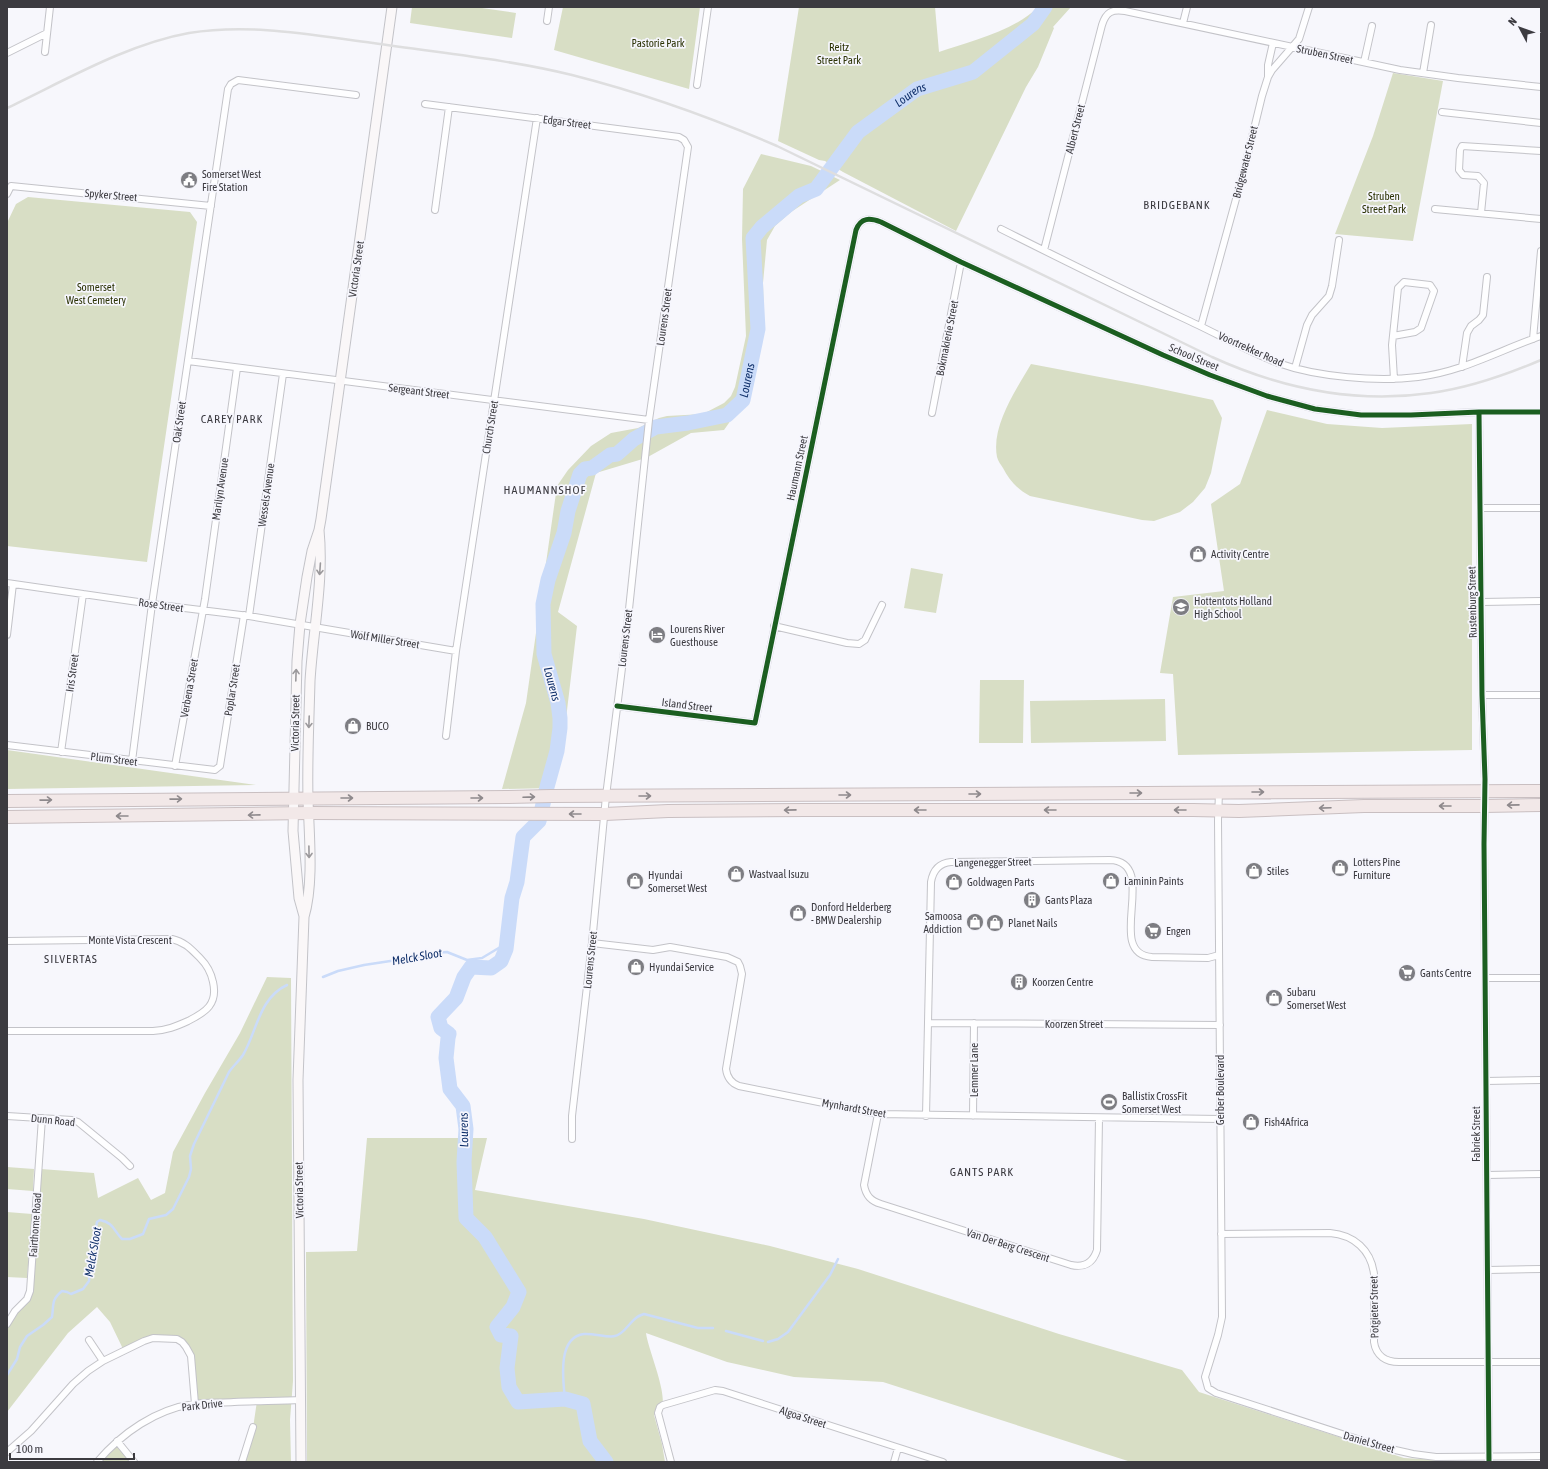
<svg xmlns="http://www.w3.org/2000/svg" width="1548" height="1469" font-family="'Asap Condensed',sans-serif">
<rect width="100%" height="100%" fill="#f7f7fc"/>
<!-- green -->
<path fill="#d8dec5" d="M412 7H475L516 13 512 38 410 23Z
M563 7H700L689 89 554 50Z
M799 7H935L939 52C969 42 1016 30 1038 7H1071L1053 27 1054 28 1038 67 1026 87 956 231 843 172 825 161 819 160 778 141Z
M1393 73 1443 81 1413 241 1335 234 1373 136Z
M761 154 811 166 840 180 791 212 775 226 767 240 763 283 764 319 761 337 748 396 724 430 691 433 646 458 596 473 558 612 577 626 561 761H558L553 788 502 789 526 703 557 486 568 470 591 446 611 433 638 428 659 418 667 416 703 414 724 403 731 396 735 387 746 336 742 239 743 189Z
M28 197 190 212 197 222 147 562 7 546V223L16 204Z
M1031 364 1147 386 1213 400 1222 418 1211 473 1205 488 1193 502 1180 512 1154 521 1142 520 1030 496C1018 490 1009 480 1003 468 1001 465 998 461 997 457 991 426 1016 390 1031 364Z
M1267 410 1327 424 1382 428 1472 424V750L1178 755 1173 674 1160 673 1173 597 1224 591 1211 504 1240 484Z
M911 568 943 574 936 613 904 608Z
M980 680H1024L1023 743H979Z
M1165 699 1166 741 1031 743 1030 701Z
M7 750 256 785 7 789Z
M267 977 291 978 293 1381 290 1420 291 1462H242L253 1428 257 1401 195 1404 191 1356 182 1342 153 1338 124 1351 110 1322 97 1307 68 1333 7 1412V1325L27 1299 41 1169 94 1173 98 1198 138 1178 151 1200 165 1193 173 1152 205 1093 240 1033Z
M367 1138H487L475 1190 644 1219 770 1246 858 1269 1059 1334 1182 1370 1199 1392 1404 1458 1475 1462H1131L883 1382 794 1377 727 1362 646 1333C648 1349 667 1392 662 1406 660 1411 658 1413 654 1415L662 1444 665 1462H307L306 1252 357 1251Z
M7 1167 34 1169 33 1191 7 1189Z
M7 1212 32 1214 27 1278 7 1277Z
M118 1441 135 1462H98Z"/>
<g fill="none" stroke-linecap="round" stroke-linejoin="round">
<!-- stream -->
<path stroke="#cadbf9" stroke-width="2.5" d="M323 977 338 971 364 965 397 960H408L433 953 447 952 467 960 482 958 507 943
M726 1331 763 1341
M768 1342 778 1339 788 1332 830 1275 838 1259
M7 1375 17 1359 20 1347 27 1336 43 1325 52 1317C54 1304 51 1300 62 1291L67 1292 71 1294 83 1289 89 1281 91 1256 97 1222 100 1220C114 1223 113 1230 122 1239H130L143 1234 149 1219 166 1215 173 1209 189 1177 191 1169 190 1156 194 1144 229 1072C233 1066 239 1061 243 1055 257 1031 259 998 287 985
M565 1399C563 1380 557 1337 584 1334 593 1333 608 1338 615 1336 624 1334 629 1323 636 1318 638 1316 641 1315 644 1314L698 1328H713"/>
<!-- river -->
<path stroke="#cadbf9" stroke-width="15" id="s1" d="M606 1462 590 1441 583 1404 565 1399 518 1402 509 1387 507 1368 511 1336 501 1335 497 1327 513 1307 519 1292 485 1237 466 1218 464 1162 466 1129 463 1106 450 1089 446 1058 448 1038 449 1034 441 1028 438 1017 456 998 464 977 471 967 491 968 501 961 506 949 512 898 517 882 523 837 539 821 547 787 557 751 560 728V718L558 703 544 654 543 604 548 580 564 533 568 511 580 474 585 469 592 468 610 455 617 454 634 439 656 427 688 423 727 415 743 400 758 329 753 238 762 227 799 196 816 189 858 132 917 89 973 72 1033 24 1045 7"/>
<!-- street casing -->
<g stroke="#c3c3c8" stroke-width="8">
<path id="street" d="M547 21 549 7
M1183 23 1187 7
M45 52 50 7
M7 53 47 33
M1364 62 1372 26
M1423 73 1431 25
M1268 77V65L1273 43
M697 85 708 7
M425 104 679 137 684 140 688 147 649 420 627 628 606 796 592 943 572 1116V1139
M1442 112 1541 123
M7 194 11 186 211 206
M1435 209 1541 219
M435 210 449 107
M1481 213 1484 183 1478 176 1463 175 1459 170 1460 150 1462 146 1541 151
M1001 229C1061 259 1121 289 1183 318 1214 332 1245 350 1278 363 1317 377 1377 382 1418 377 1462 372 1500 350 1541 336
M1044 250 1102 25C1106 12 1112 9 1125 11L1400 70 1458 78 1541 87
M1201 326 1244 170 1262 96 1268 77 1272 70 1299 39 1309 7
M1393 336 1415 332 1421 328 1434 291 1430 285 1404 282 1398 288 1392 345 1394 379
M1533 339 1541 251
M188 361 649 420
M1462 367 1467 333 1471 326 1479 320 1483 315 1487 277
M1295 368 1307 325 1312 315 1329 296 1332 286 1339 240
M1479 412 1482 695 1485 779 1484 844 1489 1462
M932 413 961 262
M1480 508H1541
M7 583 152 604 249 616 456 651
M1482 602 1541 601
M249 616 283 374
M774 626 847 643 859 644 865 640 882 605
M7 635 13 584
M1482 695H1541
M617 706 755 723 856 230C861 217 870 218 881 222L961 262 1163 355 1210 375 1267 396 1315 409 1361 415H1411L1479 412H1541
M446 736 456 651 537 118
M7 745 215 770 220 766 244 615
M61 752 83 594
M132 761 152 604 228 89 231 84 238 80 356 95
M175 766 205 599 237 368
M1219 792 1218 820 1222 1317 1218 1335 1205 1377 1208 1388 1216 1393 1382 1447 1413 1454 1436 1457 1541 1456
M7 941 172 939C185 942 191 949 200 958 207 965 211 972 213 982 218 1004 206 1012 188 1021 175 1027 167 1030 153 1031H7
M592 943 653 950 670 947 727 957 738 962 740 966 742 974 726 1069C727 1077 731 1083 739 1086L878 1114 1220 1119
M1485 978H1541
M928 1023 1220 1025
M1486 1081 1541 1080
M878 1114 864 1185C866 1196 871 1201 881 1204L1071 1265C1084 1268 1093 1263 1097 1250L1099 1118
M7 1116 72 1120 78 1122 122 1158 130 1166
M926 1116 931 882C933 870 940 863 951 862L1110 860C1161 862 1103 954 1152 957L1208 958 1219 955
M973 1116 974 1023
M1487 1175 1541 1174
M1221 1234 1330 1233C1354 1235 1371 1250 1374 1274V1342C1376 1356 1386 1362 1399 1362H1541
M1488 1270 1541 1269
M7 1324 15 1311 27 1299 30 1291 42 1118
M89 1340 103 1361
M117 1441 134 1462
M7 1452 31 1431 73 1384 88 1371 103 1361 144 1341 153 1338 177 1339 182 1342 186 1347 191 1356 195 1404
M97 1462C122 1433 156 1409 194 1404 208 1402 221 1403 234 1402 256 1401 279 1401 301 1400
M242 1462 253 1427
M671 1462 658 1413 660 1407 663 1405 715 1390 723 1391 943 1462
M894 1462 898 1448"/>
</g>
<!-- secondary casing -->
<g stroke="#c3c3c8" stroke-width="11">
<path id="secondary" d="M304 916 299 898 293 831 297 661 300 624 307 577 312 551 319 530 321 519 392 7
M301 1462 298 1080 304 917C314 883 309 835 308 799 307 760 309 721 310 681 313 631 324 580 319 530"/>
</g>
<!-- highway casing -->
<g stroke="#c9bfc1" stroke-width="14">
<path id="highway" d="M7 801 507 797 551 796 1541 791
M7 817 309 813 605 814 668 811 806 810H1193L1239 811 1364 806H1484L1541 805"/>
</g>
<!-- street -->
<use href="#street" stroke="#fefeff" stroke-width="6"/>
<!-- secondary -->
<use href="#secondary" stroke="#faf7f8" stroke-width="9"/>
<!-- highway -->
<use href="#highway" stroke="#f2e8e8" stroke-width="12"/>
<!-- rail -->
<path stroke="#dededf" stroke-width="2.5" d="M7 108C64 81 127 44 189 33 250 23 312 35 373 43 439 53 507 59 572 75 643 93 710 117 777 146L1212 357C1280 388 1355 404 1431 393 1469 388 1506 375 1541 360"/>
<!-- cycleway casing -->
<g stroke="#f6f6fd" stroke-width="8">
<path id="cycleway" d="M1479 412 1482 695 1485 779 1484 844 1489 1462
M617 706 755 723 856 230C861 217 870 218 881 222L961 262 1163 355 1210 375 1267 396 1315 409 1361 415H1411L1479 412H1541"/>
</g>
<!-- cycleway -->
<use href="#cycleway" stroke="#1b5e20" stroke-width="5"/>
</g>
<!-- one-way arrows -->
<defs><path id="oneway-shaft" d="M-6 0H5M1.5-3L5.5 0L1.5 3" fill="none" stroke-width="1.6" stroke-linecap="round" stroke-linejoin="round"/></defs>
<g stroke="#9b999c">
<use href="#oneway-shaft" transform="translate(320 569) rotate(94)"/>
<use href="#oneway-shaft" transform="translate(296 675) rotate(-88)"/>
<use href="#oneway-shaft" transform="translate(309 722) rotate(92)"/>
<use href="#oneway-shaft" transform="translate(309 852) rotate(89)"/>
</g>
<g stroke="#8e898c">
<use href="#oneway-shaft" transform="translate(1258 792)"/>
<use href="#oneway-shaft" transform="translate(1136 793)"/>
<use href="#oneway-shaft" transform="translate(975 794)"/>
<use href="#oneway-shaft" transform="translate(845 795)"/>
<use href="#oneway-shaft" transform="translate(645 796)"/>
<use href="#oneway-shaft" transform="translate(529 797) rotate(-2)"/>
<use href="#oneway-shaft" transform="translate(347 798)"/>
<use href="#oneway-shaft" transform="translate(477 798)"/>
<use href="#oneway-shaft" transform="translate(176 799) rotate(-1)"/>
<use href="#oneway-shaft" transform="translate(46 800) rotate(-1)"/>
<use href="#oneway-shaft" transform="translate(1513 805) rotate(179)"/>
<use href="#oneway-shaft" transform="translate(1445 806) rotate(180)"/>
<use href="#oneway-shaft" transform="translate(1325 808) rotate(178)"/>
<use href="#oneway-shaft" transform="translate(790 810) rotate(179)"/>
<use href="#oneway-shaft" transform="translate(920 810) rotate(180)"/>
<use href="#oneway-shaft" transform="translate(1050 810) rotate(180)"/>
<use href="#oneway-shaft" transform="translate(1180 810) rotate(180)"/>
<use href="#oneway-shaft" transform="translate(575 814) rotate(180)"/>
<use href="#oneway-shaft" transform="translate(254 815) rotate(179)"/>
<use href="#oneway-shaft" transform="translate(122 816) rotate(180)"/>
</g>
<!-- icons -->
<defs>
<g id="civic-disc" transform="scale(0.9)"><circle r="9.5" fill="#7d7d82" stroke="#f6f6fd"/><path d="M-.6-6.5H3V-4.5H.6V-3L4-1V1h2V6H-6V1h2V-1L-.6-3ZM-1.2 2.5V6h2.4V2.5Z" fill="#fff"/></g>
<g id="shop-disc" transform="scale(0.9)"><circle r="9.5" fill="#7d7d82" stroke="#f6f6fd"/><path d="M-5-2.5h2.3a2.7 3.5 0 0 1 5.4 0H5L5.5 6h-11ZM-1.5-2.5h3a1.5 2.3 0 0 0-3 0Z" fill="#fff"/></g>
<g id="school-disc" transform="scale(0.9)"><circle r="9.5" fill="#7d7d82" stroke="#f6f6fd"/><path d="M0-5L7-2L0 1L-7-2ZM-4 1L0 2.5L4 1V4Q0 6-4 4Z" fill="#fff"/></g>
<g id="hotel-disc" transform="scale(0.9)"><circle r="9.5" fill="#7d7d82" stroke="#f6f6fd"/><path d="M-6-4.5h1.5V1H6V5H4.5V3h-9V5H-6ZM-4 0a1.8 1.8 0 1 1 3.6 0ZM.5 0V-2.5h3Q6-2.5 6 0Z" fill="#fff"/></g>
<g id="building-disc" transform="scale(0.9)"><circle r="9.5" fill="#7d7d82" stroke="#f6f6fd"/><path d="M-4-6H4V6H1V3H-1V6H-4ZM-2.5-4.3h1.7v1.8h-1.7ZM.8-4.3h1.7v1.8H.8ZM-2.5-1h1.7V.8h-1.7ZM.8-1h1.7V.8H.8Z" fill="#fff"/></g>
<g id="supermarket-disc" transform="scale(0.9)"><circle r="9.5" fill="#7d7d82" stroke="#f6f6fd"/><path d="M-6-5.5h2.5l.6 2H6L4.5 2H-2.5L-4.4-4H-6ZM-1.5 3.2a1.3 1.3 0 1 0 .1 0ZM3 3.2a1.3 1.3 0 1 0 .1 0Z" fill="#fff"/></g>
<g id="stadium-disc" transform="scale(0.9)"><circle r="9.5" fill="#7d7d82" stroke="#f6f6fd"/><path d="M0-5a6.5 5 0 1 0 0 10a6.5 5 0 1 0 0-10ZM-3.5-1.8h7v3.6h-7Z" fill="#fff"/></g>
</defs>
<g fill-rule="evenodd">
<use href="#civic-disc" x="189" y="180"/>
<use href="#shop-disc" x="1198" y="554"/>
<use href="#school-disc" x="1181" y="607"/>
<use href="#hotel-disc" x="657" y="635"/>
<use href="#shop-disc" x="353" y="726"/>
<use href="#shop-disc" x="1340" y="868"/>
<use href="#shop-disc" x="1254" y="871"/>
<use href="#shop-disc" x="736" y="874"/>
<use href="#shop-disc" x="635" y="881"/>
<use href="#shop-disc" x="1111" y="881"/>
<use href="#shop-disc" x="954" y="882"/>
<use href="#building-disc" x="1032" y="900"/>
<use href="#shop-disc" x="798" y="913"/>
<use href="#shop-disc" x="975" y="922"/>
<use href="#shop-disc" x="995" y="923"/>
<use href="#supermarket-disc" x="1153" y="931"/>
<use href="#shop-disc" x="636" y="967"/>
<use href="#supermarket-disc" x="1407" y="973"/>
<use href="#building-disc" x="1019" y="982"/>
<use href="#shop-disc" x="1274" y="998"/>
<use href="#stadium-disc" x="1109" y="1102"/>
<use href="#shop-disc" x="1251" y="1122"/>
</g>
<g text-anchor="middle" stroke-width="3.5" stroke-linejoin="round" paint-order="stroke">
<!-- park labels -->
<g font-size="11" fill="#2b3204" stroke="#f6f6fd">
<text x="658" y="47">Pastorie Park</text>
<text x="839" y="51">Reitz<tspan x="839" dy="13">Street Park</tspan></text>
<text x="1384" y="200">Struben<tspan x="1384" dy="13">Street Park</tspan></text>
<text x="96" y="291">Somerset<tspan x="96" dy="13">West Cemetery</tspan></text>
</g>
<!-- street labels -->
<g font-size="11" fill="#3c3b40" stroke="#f6f6fd">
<text transform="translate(1325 54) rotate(12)" y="4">Struben Street</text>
<text transform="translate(567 122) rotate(7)" y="4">Edgar Street</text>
<text transform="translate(1075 129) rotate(-76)" y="4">Albert Street</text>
<text transform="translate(1245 162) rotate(-76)" y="4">Bridgewater Street</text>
<text transform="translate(111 195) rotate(5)" y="4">Spyker Street</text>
<text transform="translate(356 269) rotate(-82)" y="4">Victoria Street</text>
<text transform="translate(664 317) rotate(-82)" y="4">Lourens Street</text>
<text transform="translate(947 338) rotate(-79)" y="4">Bokmakierie Street</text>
<text transform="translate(1251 349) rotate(24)" y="4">Voortrekker Road</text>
<text transform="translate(1194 357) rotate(23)" y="4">School Street</text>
<text transform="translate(419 391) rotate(7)" y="4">Sergeant Street</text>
<text transform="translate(179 422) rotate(-82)" y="4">Oak Street</text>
<text transform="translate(490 427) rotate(-81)" y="4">Church Street</text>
<text transform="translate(797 468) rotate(-78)" y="4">Haumann Street</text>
<text transform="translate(220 489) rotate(-82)" y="4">Marilyn Avenue</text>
<text transform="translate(266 495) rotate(-82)" y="4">Wessels Avenue</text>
<text transform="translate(1472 602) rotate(-91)" y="4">Rustenburg Street</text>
<text transform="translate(161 605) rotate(8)" y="4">Rose Street</text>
<text transform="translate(625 638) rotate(-83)" y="4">Lourens Street</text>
<text transform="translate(385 639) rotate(9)" y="4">Wolf Miller Street</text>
<text transform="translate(72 673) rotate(-82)" y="4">Iris Street</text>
<text transform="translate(189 688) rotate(-80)" y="4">Verbena Street</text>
<text transform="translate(232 690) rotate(-81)" y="4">Poplar Street</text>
<text transform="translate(687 705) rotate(7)" y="4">Island Street</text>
<text transform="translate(295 723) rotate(-89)" y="4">Victoria Street</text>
<text transform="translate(114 759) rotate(7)" y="4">Plum Street</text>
<text transform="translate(993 862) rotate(-1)" y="4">Langenegger Street</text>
<text x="130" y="944">Monte Vista Crescent</text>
<text transform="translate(590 960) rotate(-84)" y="4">Lourens Street</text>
<text x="1074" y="1028">Koorzen Street</text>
<text transform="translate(974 1070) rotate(-90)" y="4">Lemmer Lane</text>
<text transform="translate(1220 1090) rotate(-90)" y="4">Gerber Boulevard</text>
<text transform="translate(854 1108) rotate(10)" y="4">Mynhardt Street</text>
<text transform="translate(53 1120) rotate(6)" y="4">Dunn Road</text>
<text transform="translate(1476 1134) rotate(-90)" y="4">Fabriek Street</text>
<text transform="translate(299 1190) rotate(-91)" y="4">Victoria Street</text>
<text transform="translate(35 1225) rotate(-86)" y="4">Fairthorne Road</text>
<text transform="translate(1008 1245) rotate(18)" y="4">Van Der Berg Crescent</text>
<text transform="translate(1374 1307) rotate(-91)" y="4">Potgieter Street</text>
<text transform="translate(202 1405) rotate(-6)" y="4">Park Drive</text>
<text transform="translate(803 1417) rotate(18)" y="4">Algoa Street</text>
<text transform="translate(1369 1442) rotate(16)" y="4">Daniel Street</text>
</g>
<!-- poi labels -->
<g font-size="11" fill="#3c3b40" stroke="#f6f6fd" text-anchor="start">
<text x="202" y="178">Somerset West<tspan x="202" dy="13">Fire Station</tspan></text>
<text x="1211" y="558">Activity Centre</text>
<text x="1194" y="605">Hottentots Holland<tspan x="1194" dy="13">High School</tspan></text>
<text x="670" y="633">Lourens River<tspan x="670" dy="13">Guesthouse</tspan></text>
<text x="366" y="730">BUCO</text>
<text x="1353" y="866">Lotters Pine<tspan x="1353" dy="13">Furniture</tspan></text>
<text x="1267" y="875">Stiles</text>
<text x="749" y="878">Wastvaal Isuzu</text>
<text x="648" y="879">Hyundai<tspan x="648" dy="13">Somerset West</tspan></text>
<text x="1124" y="885">Laminin Paints</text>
<text x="967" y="886">Goldwagen Parts</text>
<text x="1045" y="904">Gants Plaza</text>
<text x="811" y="911">Donford Helderberg<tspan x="811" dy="13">- BMW Dealership</tspan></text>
<text x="962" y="920" text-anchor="end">Samoosa<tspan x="962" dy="13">Addiction</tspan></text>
<text x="1008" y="927">Planet Nails</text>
<text x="1166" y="935">Engen</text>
<text x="649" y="971">Hyundai Service</text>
<text x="1420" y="977">Gants Centre</text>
<text x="1032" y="986">Koorzen Centre</text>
<text x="1287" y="996">Subaru<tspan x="1287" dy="13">Somerset West</tspan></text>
<text x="1122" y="1100">Ballistix CrossFit<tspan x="1122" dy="13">Somerset West</tspan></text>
<text x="1264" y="1126">Fish4Africa</text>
</g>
<!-- water labels -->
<g font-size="12" font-style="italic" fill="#10306a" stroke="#f6f6fd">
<text dy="4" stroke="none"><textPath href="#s1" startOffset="1726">Lourens</textPath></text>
<text dy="4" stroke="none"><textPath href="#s1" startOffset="1366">Lourens</textPath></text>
<text transform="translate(552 684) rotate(75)" y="4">Lourens</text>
<text transform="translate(417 957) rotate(-10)" y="4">Melck Sloot</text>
<text transform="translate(464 1130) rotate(-91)" y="4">Lourens</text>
<text transform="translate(93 1252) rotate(-80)" y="4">Melck Sloot</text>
</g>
<!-- neighbourhood labels -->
<g font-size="12" letter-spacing="1" fill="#3c3b40" stroke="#f6f6fd">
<text x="1177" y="209">BRIDGEBANK</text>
<text x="232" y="423">CAREY PARK</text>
<text x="545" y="494">HAUMANNSHOF</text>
<text x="71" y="963">SILVERTAS</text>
<text x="982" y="1176">GANTS PARK</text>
</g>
</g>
<!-- border -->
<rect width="1548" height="1469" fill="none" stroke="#3c3b40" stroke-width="16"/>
<!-- north arrow -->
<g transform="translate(1520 28) rotate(311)" stroke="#f6f6fd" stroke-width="3" paint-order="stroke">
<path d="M0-3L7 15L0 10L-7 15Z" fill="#3c3b40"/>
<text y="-6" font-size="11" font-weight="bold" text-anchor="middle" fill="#3c3b40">N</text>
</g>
<!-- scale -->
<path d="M10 1453v6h124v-6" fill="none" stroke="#3c3b40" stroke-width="2"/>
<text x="16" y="1453" font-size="12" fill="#3c3b40" stroke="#f6f6fd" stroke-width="3" paint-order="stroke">100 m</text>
</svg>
